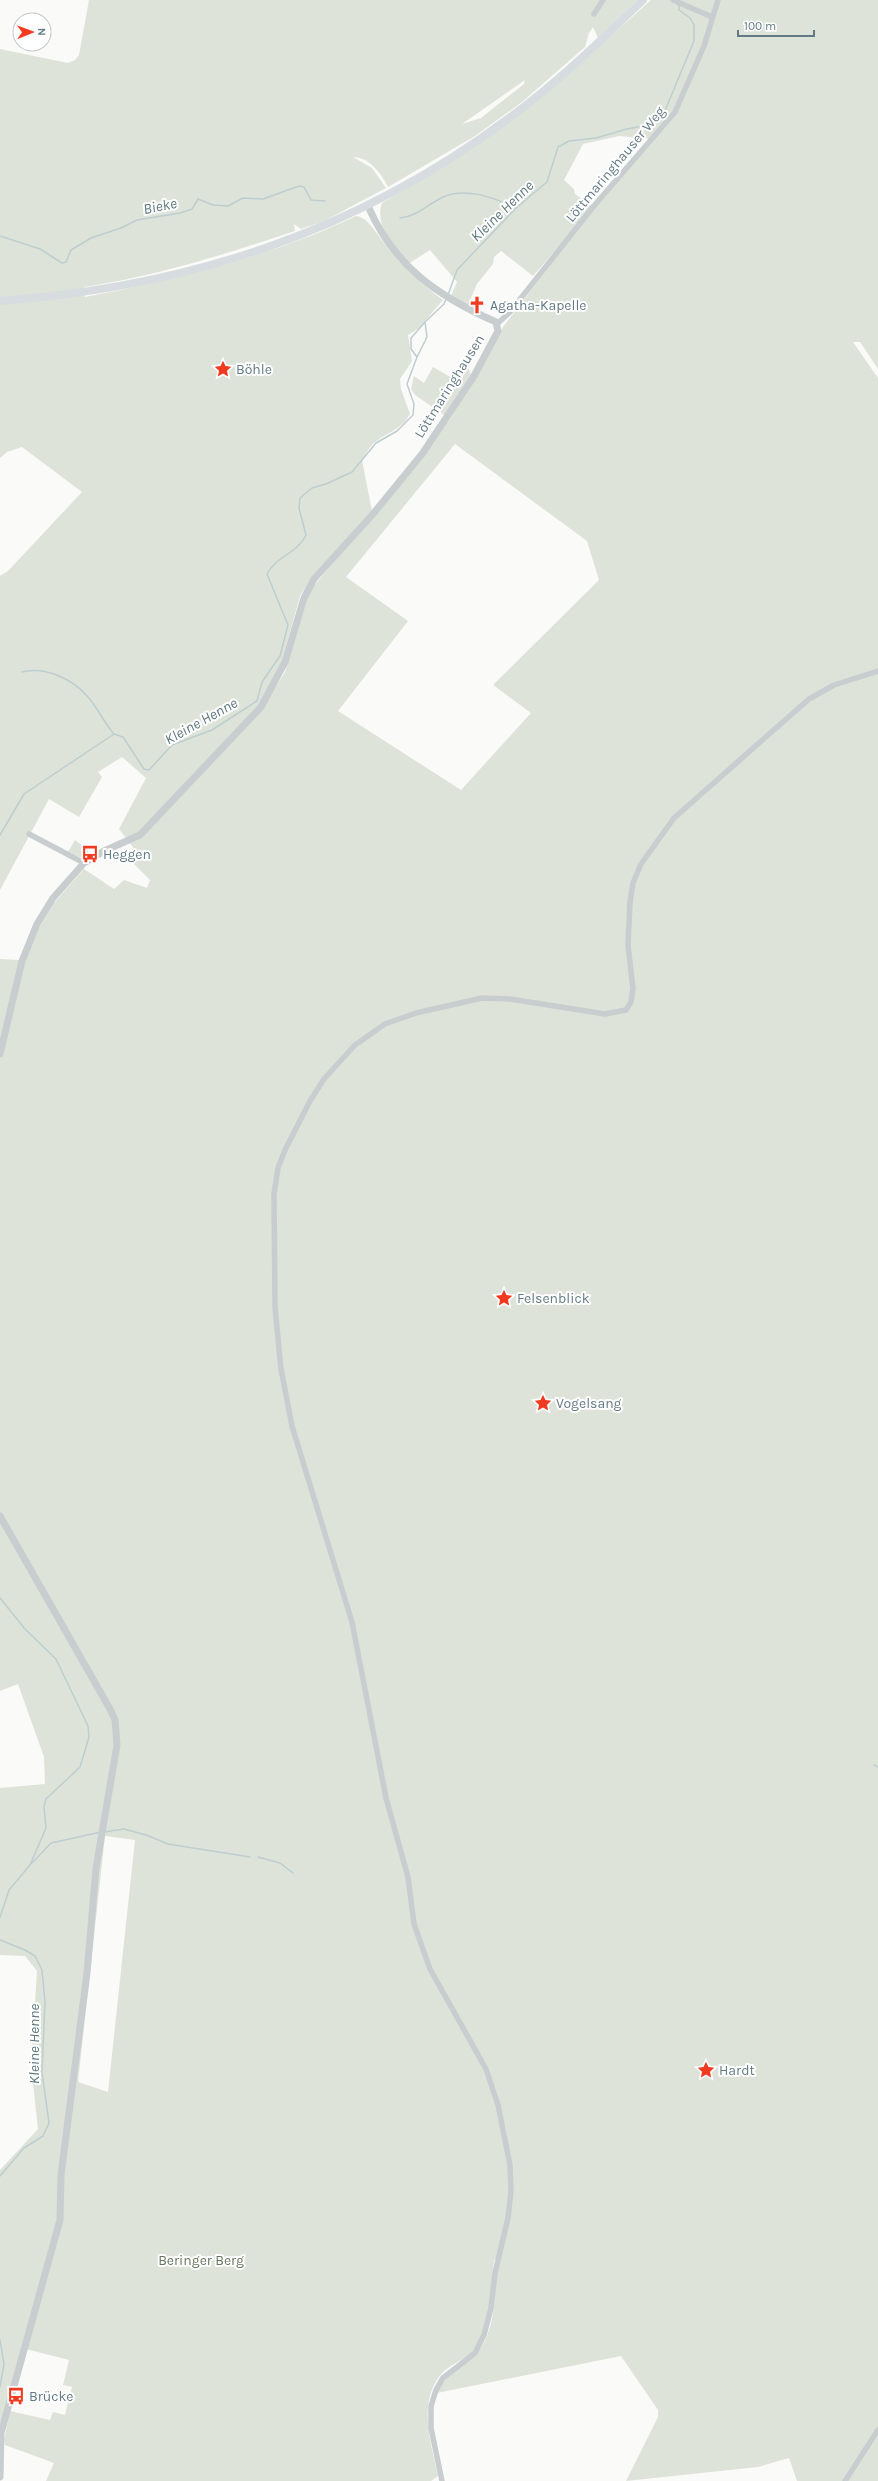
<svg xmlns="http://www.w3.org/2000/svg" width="878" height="2481" font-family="Karla,sans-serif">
<rect width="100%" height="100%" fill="#fafaf8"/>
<!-- green -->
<path fill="#dde3d8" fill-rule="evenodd" d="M89 0H637L598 38 593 27 589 33 585 47 522 102 475 136 388 187C382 174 369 157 353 157L372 168 386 188 324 221 301 229 294 224 295 231C226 254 157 276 84 287L85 297C178 279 270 257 356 216 366 217 372 227 378 235 397 261 417 281 443 300L419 328 408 335 412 361 400 379 401 389 410 414C401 430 388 432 375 442 369 447 366 454 362 460L372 511 311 578 300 596 281 664 258 715 285 672 308 596 314 586 449 420 503 327 613 183 652 139 619 136 583 144 564 180 574 189 575 194 593 207 533 276 501 251 494 257 493 264 477 284 468 305 451 296 457 282 430 250 408 264C395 248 374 226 382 203 479 148 568 75 651 0H878V369L860 342H853L878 378V2481H797L789 2458 758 2467 626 2481 658 2417V2410L621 2356 437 2393C449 2369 467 2367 480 2349 497 2325 495 2287 496 2259L494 2260C491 2283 492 2330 476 2348 468 2358 453 2363 444 2371 416 2399 431 2443 438 2476L431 2481H46L54 2463 5 2445 4 2440 10 2411 50 2420 53 2412 65 2415 72 2387 63 2385 69 2360 26 2349 3 2420 0 2422V2170L38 2129 31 2066 37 1971 25 1956 0 1955V1788L45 1784 44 1757 18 1684 0 1691V959L19 960 54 903 84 869 114 889 124 880 147 888 150 880 134 864 139 855 119 829 146 778 122 757 98 772 102 777 79 817 49 799 0 890V576L8 571 82 492 22 447 7 452 0 458V49L68 63 75 60 79 55ZM525 80 524 84 481 118 462 124ZM455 444 587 541 599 580 493 685 531 713 461 790 338 711 408 621 346 577ZM105 1836 135 1840 108 2092 78 2082Z
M464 361 471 374 444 415 415 395 411 389 414 376 424 383 433 367 452 378Z
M75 840 88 850V855L84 859 68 852Z"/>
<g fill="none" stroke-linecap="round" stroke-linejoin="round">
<!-- stream -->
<path stroke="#becdd0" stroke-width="1.5" d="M400 218C417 216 426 206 441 198 464 186 494 198 515 207
M0 236 40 249 62 263 66 262 71 250 91 238 121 228 137 220 180 213 192 209 198 199 213 205 228 206 243 198 263 199 299 186 304 187 311 200 325 201
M448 295 457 270 516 208 547 182 558 147 569 141 596 138 627 129 648 125 664 113 694 41V25L690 18 679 10 680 0
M417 357 411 349V338L425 322
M22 672C45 666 73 679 88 697 98 708 104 723 114 734
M0 835 24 794 114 734 123 737 144 769 149 770 172 745 212 730 257 701 262 682 280 656 288 625 267 574C275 557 298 553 306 535L299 508 300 498 312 488 326 484 352 472 376 443 397 431 413 415 414 404 407 384 417 357 427 337 425 322 444 304 446 299
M0 1598 25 1629 56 1659 88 1726 89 1737 80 1767 46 1799 44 1807 46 1828 30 1865 9 1890 0 1917
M874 1765 878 1767
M104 1832 124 1829 146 1835 168 1844 250 1857
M258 1857 280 1863 293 1873
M31 1864 51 1843 101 1832
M0 1940 25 1950 35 1956 42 1970 45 2002 42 2072 49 2123 43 2136 24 2148 0 2176
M0 2340 4 2364 0 2387"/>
<!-- minor -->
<path stroke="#c8cdd0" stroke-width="5.5" d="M673 0 712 17
M594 14 603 0
M497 324 510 312 593 207 675 112 704 46 718 0
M29 834 84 863
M442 2481 431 2428V2406L436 2390 443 2378 475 2353 484 2335 491 2308 495 2273 508 2218 511 2191 510 2165 498 2105 486 2069 430 1969 414 1924 408 1877 386 1798 352 1622 292 1426 281 1369 275 1307 274 1194 278 1168 285 1150 310 1101 324 1079 355 1045 385 1024 416 1013 482 998 510 999 605 1014 626 1010 631 1002 633 989 628 945 630 902 633 883 641 864 674 818 809 699 834 685 878 671
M845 2481 878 2430"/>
<!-- tertiary -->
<path stroke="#c8cdd0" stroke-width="7" d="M0 1054 22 961 37 924 53 898 84 863 104 851 140 835 261 707 285 662 304 598 314 579 373 514 422 454 474 376 498 331 496 322C437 296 394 266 368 206
M0 1516 110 1709 115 1720 117 1745 96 1868 87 1973 61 2175 60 2220 1 2433 0 2477"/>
<!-- secondary -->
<path stroke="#d6dcdf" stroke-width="8" d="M0 301C188 287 357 232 509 118 557 83 600 41 643 0"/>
</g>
<!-- icons -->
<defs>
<g id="church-bare" transform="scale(1.38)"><path d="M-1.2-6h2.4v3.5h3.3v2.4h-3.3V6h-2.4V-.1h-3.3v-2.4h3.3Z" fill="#f23a20" stroke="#fff" stroke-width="2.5" paint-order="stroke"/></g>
<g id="sight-bare" transform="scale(1.38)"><path d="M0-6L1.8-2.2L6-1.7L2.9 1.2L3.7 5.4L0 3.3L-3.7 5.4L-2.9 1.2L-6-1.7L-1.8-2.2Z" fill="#f23a20" stroke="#fff" stroke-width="2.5" paint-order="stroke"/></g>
<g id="bus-bare" transform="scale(1.38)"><path d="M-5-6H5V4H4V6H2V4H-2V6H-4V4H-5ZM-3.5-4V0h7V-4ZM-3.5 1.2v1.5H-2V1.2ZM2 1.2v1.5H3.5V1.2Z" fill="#f23a20" stroke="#fff" stroke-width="2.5" paint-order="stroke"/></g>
</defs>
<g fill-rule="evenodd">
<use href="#church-bare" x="477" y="305"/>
<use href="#sight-bare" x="223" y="369"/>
<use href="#bus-bare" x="90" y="854"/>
<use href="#sight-bare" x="504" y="1298"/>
<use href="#sight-bare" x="543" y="1403"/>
<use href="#sight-bare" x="706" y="2070"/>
<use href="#bus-bare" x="16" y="2396"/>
</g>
<g text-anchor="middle" stroke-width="4" stroke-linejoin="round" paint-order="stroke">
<!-- street labels -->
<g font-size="14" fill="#637a85" stroke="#fff">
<text transform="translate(615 164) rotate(-50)" y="5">Löttmaringhauser Weg</text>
<text transform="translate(449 386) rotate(-58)" y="5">Löttmaringhausen</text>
</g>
<!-- poi labels -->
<g font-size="14" fill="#637a85" stroke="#fff" text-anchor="start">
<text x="490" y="310">Agatha-Kapelle</text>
<text x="236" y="374">Böhle</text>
<text x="103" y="859">Heggen</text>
<text x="517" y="1303">Felsenblick</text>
<text x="556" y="1408">Vogelsang</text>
<text x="719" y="2075">Hardt</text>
<text x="29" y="2401">Brücke</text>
</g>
<!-- park labels -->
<g font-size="14" fill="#66775e" stroke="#fff">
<text x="201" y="2265">Beringer Berg</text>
</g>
<!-- water labels -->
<g font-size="15" font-style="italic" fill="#5e797e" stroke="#fff">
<text transform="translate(160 206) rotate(-11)" y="5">Bieke</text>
<text transform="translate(502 211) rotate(-44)" y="5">Kleine Henne</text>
<text transform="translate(201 721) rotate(-29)" y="5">Kleine Henne</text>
<text transform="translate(34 2044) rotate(-90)" y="5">Kleine Henne</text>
</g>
</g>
<!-- north arrow -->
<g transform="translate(32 32) rotate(89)"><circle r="19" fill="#ffffff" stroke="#c1cace"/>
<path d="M0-3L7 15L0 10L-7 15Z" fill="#f23a20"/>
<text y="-6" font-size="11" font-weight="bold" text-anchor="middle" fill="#637a85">N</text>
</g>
<!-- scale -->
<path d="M738 30v6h76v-6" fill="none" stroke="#637a85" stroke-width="2"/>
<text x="744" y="30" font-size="12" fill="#637a85" stroke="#ffffff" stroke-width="3" paint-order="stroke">100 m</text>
</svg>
